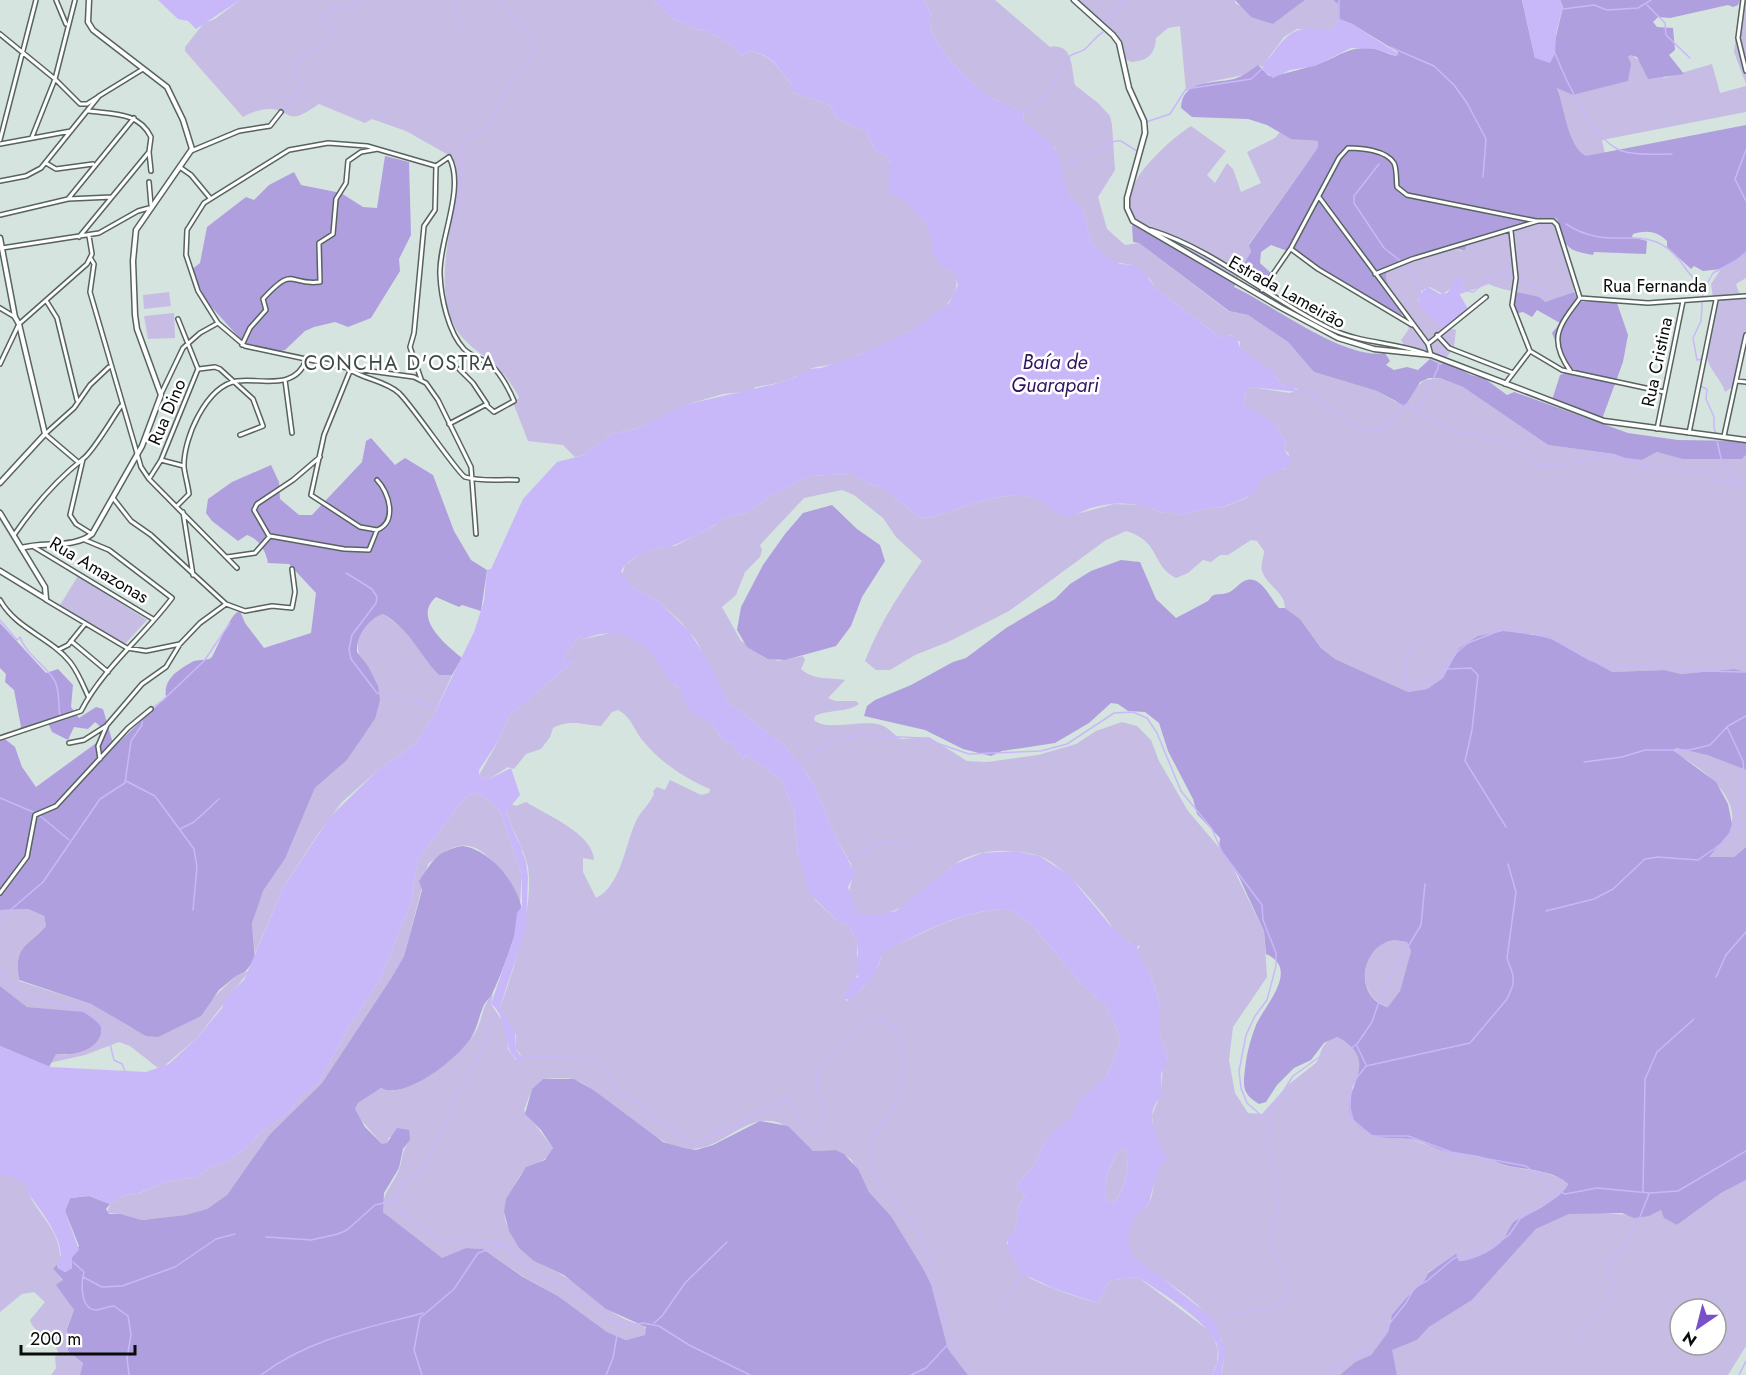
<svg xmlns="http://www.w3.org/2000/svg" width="1746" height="1375" font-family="Jost,sans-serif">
<rect width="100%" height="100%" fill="#d6e4df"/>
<!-- green -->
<path fill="#c6bce4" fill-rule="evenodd" d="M240 0H653L673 19 698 30 704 29 733 46 742 56 748 51C772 54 778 68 792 85V92L830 105 837 119 867 132 874 149 889 158 891 173 889 183 924 221 947 269 954 273C974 313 866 353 837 363 828 366 815 366 806 370 802 372 799 376 795 377 782 383 768 385 755 387L752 391 723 394 685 405 636 429 611 434 584 455 575 457 563 445 528 441 514 405 519 397C513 386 506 376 497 367 481 352 461 343 452 321 431 267 463 212 452 157L406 131 372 119 365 123 319 104C313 108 304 114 298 116 289 118 287 113 280 111 269 106 253 111 243 117L185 51V47L204 23 215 19Z
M924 0H995L1050 47C1074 43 1071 68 1075 85L1098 103 1110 116 1112 125 1115 170 1098 197 1107 229 1125 245 1139 243 1228 311 1248 315 1288 342 1314 372 1377 391 1396 402 1425 380 1440 378 1463 387 1548 445 1614 454 1625 458 1642 460 1657 452 1682 459H1742L1746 455V672L1734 669 1681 674 1664 670 1612 672 1566 646 1535 634 1519 635 1503 631 1478 636 1459 648 1443 678 1427 689 1408 692 1335 659 1321 648 1300 619 1285 608C1285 592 1266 585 1262 571 1260 564 1264 558 1264 551L1257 541 1251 540 1228 555H1220L1211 562 1203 560 1188 573 1176 578C1151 566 1161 541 1126 531L1106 540 1009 611 948 642 915 655 890 670H876L865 661C881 621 898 596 922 561L896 537 883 518 854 495 842 490 804 498 760 545 762 550 760 557 745 572 736 595 722 607 741 641 778 661 803 656 805 660 801 669C814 681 830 677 845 680L828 698 835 701H856L859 704C847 713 829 709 815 716L814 720C827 732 862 719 881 725 890 728 893 735 901 739L929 737 967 761 987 762 1038 755 1076 744 1096 731 1122 722 1137 726 1151 740 1159 761 1188 811 1228 858 1264 931 1267 977 1233 1027 1229 1060 1235 1093 1248 1113 1262 1114 1288 1085 1317 1062C1323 1048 1321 1043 1337 1037 1360 1049 1369 1064 1352 1088L1386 1138H1408L1438 1149 1485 1158 1506 1166 1543 1172 1560 1178 1568 1184C1565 1197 1532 1212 1521 1218 1514 1221 1509 1229 1506 1235 1500 1248 1473 1261 1459 1261L1456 1256 1428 1272 1424 1281 1408 1296 1390 1320 1388 1332 1371 1355 1355 1362 1340 1375H1221C1243 1295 1120 1276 1127 1237 1128 1227 1134 1215 1142 1209 1143 1208 1148 1205 1149 1203 1156 1191 1151 1171 1166 1161L1153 1128 1152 1115 1161 1094 1163 1065 1168 1059 1160 1033V1004L1150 973 1136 951 1140 946C1137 945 1134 945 1131 944 1120 940 1110 923 1103 914 1088 896 1062 864 1039 856 1015 848 977 848 955 864 927 885 897 926 857 913L849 892 853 875 851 864 837 840 815 787 801 765 783 744 728 702 696 640 681 622 657 600 632 587 622 575 625 565 639 555 664 546H675L714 526 723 518 748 512 773 495 809 476 852 474 869 484 881 487 919 517 927 518C963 510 997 489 1035 498 1048 501 1056 515 1065 517L1114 504 1143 505 1162 513 1169 511 1179 515 1215 507 1221 508 1247 498 1261 478 1272 471 1284 469 1289 454 1284 449 1286 441 1279 433 1278 425 1246 406 1244 404 1246 390 1251 387 1290 393 1298 389 1286 387 1275 377 1276 375 1240 347V342L1230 335 1221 338 1156 289 1150 279 1133 265 1112 262 1091 242 1083 209 1075 204 1063 182 1055 148 1024 122 1023 113C1014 106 1003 104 994 99 974 88 921 37 931 14Z
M1079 0H1235V3L1273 24 1305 0H1333L1338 4 1339 19 1331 30 1297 29 1284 37 1262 67 1258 65 1249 74 1208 82 1186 91 1180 26 1168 28 1156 38C1155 54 1148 61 1131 62L1125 59 1120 39Z
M1740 0H1746V84L1734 52Z
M1630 54 1664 78 1712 64 1720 93 1746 86V112L1602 140 1605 154C1599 155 1592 157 1586 156 1570 153 1562 101 1557 87L1573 95 1627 81V57Z
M1191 126 1226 151 1207 175 1215 183 1227 163 1233 169 1241 192 1261 183 1247 152 1275 138 1280 132 1303 140 1318 141V147L1310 159 1249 244 1251 252 1237 280 1157 234 1132 225C1130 214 1127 203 1131 192 1137 170 1172 138 1191 126Z
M1557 218 1567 247 1574 292 1545 302C1529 291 1507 293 1489 284L1460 294 1464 278 1443 294 1430 287 1422 290 1418 301 1440 325 1456 330 1454 347 1441 365C1428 355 1409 356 1401 340L1409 329 1403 309 1387 287 1386 274 1388 270 1453 249 1461 251 1467 243 1529 219Z
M1746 254V278L1736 284 1739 293H1746V330L1737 384 1725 392C1721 379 1710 371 1707 358L1718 299 1713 298 1711 284 1721 269Z
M169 292 171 306 144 309 143 295Z
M174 313 175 338 148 339 144 316Z
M78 576 147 620 124 645 60 605Z
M383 614 409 633 439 674 452 675 434 714 415 744 377 771 342 802 318 834 283 888 255 953 252 923 256 908 263 891 285 859 315 788 347 760 375 719 368 666C348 650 360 622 383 614Z
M611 633C639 635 655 653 667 677L670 676 674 685 680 688 685 702 711 723 722 739 732 744 743 759 746 755 781 779 794 811 798 854 815 900 836 920 848 925 858 943 857 953 860 972 850 985V989L845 993V999L847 1001C863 988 880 974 882 952 922 934 963 909 1009 909L1032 925 1080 982 1106 1006 1119 1034 1118 1049 1107 1076 1080 1100 1073 1116 1045 1140 1036 1163 1018 1184 1017 1187 1025 1196 1019 1204 1015 1232 1007 1242C1010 1253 1017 1268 1026 1275 1034 1283 1084 1300 1098 1303L1109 1281 1133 1277 1139 1278 1212 1333 1218 1349 1217 1363 1212 1375H968L948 1349 931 1284 891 1216 869 1192 851 1159 836 1150 813 1151C801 1143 796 1131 782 1124 747 1108 719 1156 684 1148 655 1142 632 1121 609 1103 599 1095 588 1084 575 1080 566 1077 553 1079 543 1079L532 1089 524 1110 553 1148C548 1160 540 1162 529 1166 520 1170 507 1200 505 1210 503 1217 507 1225 510 1232 525 1263 548 1264 573 1282 596 1298 613 1319 643 1325L646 1329 645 1335 626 1340 607 1332 558 1296 524 1277 483 1249 466 1248 442 1259 383 1212C381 1192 394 1185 400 1167 403 1156 402 1150 410 1140L389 1137 387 1144H382L356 1114 355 1109 358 1103 381 1088C405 1102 464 1054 476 1031 483 1018 482 1005 493 994L491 1004 505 1025 508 1049 516 1060 521 1055 516 1049V1035L500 1007C514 971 534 906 528 867 524 848 512 830 506 811L511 804 516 806 526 802C546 815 593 833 594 860L583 858V872L596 898C621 886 625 845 636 821 641 811 649 805 654 794L653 791 657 787 665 790 670 780 701 795 709 793 710 789C686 779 660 762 644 742 634 731 632 717 618 710L612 712 601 726C582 725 571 719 553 728L550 737 541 749 526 754 514 769 508 767 489 779 479 775 499 740 509 716 575 660 566 661 564 656 580 636 584 639Z
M1676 748 1707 755 1746 770V847L1734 857H1709C1714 847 1724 841 1729 831 1745 798 1699 766 1675 753Z
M473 793 485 797 500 811 522 875 520 903C507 880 484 834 452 848 443 851 435 859 428 864L404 956 392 977 322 1083 270 1134 227 1195 207 1209 185 1215 142 1220 121 1214 107 1213 110 1204 124 1195 138 1194 169 1181 197 1177 211 1167 224 1163 250 1145 259 1134 288 1113 303 1095 319 1083 346 1032 380 979 411 903 418 859 465 798Z
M28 909 44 916 46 926C26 947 14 947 19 981L91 1004 132 1028 213 998 236 976 249 971 197 1038 163 1067 158 1068 130 1046 119 1042 85 1055 49 1063 56 1054 65 1055 94 1045 102 1030 66 1011 27 1007 0 986V910Z
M1394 940 1407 942 1411 951 1400 991 1389 1007C1353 997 1360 946 1394 940Z
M1124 1148C1132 1165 1125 1189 1113 1204L1106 1199C1102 1180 1111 1169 1117 1151Z
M2 1174C10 1175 19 1177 24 1183 28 1187 28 1191 30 1196 41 1218 61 1232 60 1260L53 1269 63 1281 57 1285 74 1310 67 1328 68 1351 83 1363 80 1375H51L56 1368 55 1357 59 1354C54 1337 34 1335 30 1320L45 1302 34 1292 22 1294 0 1312V1175Z
M1746 1180V1346L1728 1375H1397L1391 1350 1417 1340 1429 1327 1472 1300 1536 1229 1569 1214 1590 1212 1629 1215 1653 1214 1661 1210 1665 1218 1677 1225 1721 1193ZM1680 1309H1716V1345H1680Z"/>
<!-- forest -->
<path fill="#af9fde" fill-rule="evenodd" d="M1235 0H1305L1273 24 1251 17Z
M1333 0H1522L1535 58 1554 45 1563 7 1560 0H1740L1738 5 1733 7 1728 5 1670 18 1658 17 1653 22 1657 27 1673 28 1675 50 1669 55 1684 74 1648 79 1637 57 1630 55 1628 57 1631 64 1628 81 1573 95 1557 88C1564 105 1568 148 1586 156L1746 125V254L1721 269 1703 271 1694 266 1691 269 1667 247V241C1657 231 1647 230 1633 234L1632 237 1647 241 1646 254 1594 252 1593 255C1563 250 1565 245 1557 218L1530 219 1529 223 1467 243 1465 250 1453 249 1388 270 1386 274C1386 291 1402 299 1405 315L1395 314 1312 268 1293 253 1271 245 1261 252 1260 263 1272 274 1259 289 1237 275 1251 252 1249 245 1310 159 1318 147V141L1291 139 1267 125 1248 119 1192 117 1181 108C1182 79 1214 84 1234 79 1243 76 1250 71 1258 65L1269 76C1278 76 1306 68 1315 65 1335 59 1346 47 1369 48 1378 48 1386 54 1396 56L1398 52 1352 24 1339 19 1338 4Z
M385 156 409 162 411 235 399 259 400 271 371 318 348 327 335 322 314 327 305 331 285 350 277 352 244 343 207 302 191 270 200 263 207 227 246 197 254 200 269 185 294 172 301 185 341 193 363 207 377 208Z
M1132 225 1157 234 1237 280 1234 287C1273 305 1344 360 1385 353L1390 361 1386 365 1394 370 1407 367 1418 370 1430 359 1441 365 1444 361 1471 375 1484 378 1507 395 1514 392 1628 433 1678 440 1746 441V455L1742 459H1682L1657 452 1642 460 1625 458 1614 454 1548 445 1463 387 1440 378H1429L1420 382 1405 406 1377 391 1314 372 1288 342 1248 315 1229 311 1139 243 1133 242Z
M1517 292 1539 297 1545 302 1574 292 1579 301 1582 302 1612 300 1617 303 1628 335 1623 362 1602 419 1552 400 1560 375 1569 372 1552 333 1560 323 1537 310 1532 317 1523 312 1514 314 1512 304Z
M371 438 395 465 405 458 433 475 454 531 471 560 487 570 481 611 462 605 459 607 436 597C412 618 446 645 462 658L452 675H439C418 653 411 630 383 614 368 619 356 636 357 652L368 666 378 686 380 700 375 719 347 760 315 788 285 859 263 891 252 923 255 959 245 972 236 976 219 990 201 1016 158 1037 146 1036 91 1004 19 980C14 946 26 948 46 926L44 916 28 909 0 910V741L5 739 15 747 22 767 36 787 99 741 106 728H102L95 722 88 729 74 727 68 740 52 732 48 723 18 730 21 727 14 690 5 682 6 674 0 668V623L46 673 58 669 73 685 71 707 79 718 96 707 103 709 112 740 120 741 166 697C163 679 178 670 192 662 197 659 206 661 211 658 214 656 227 621 236 613L240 611 245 623 264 648 311 633 316 593 289 564 268 563C266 551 259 539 247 535L238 541 212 521 206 513 208 499 232 482 271 465 279 482 280 499 299 515H312L362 462 366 441Z
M832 505 857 529 880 545 885 561 862 597 851 626 836 646 785 660 768 659 747 647 737 630 741 607 763 565 785 534 803 513Z
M1121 560 1140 562 1156 599 1176 618 1208 601 1212 596C1218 593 1221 595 1227 593 1235 591 1240 581 1247 580 1262 576 1271 600 1279 608H1285L1300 619 1321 648 1335 659 1408 692 1427 689 1443 678 1459 648 1478 636 1503 631 1550 637 1612 672 1664 670 1681 674 1734 669 1746 672V770L1707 755 1676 748 1674 751 1716 782 1728 804 1732 824 1729 833 1709 857H1734L1746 847V1180L1721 1193 1677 1225 1664 1218 1661 1210 1649 1216 1634 1218 1622 1213 1569 1214 1536 1229 1472 1300 1429 1327 1417 1340 1392 1350 1397 1375H1340L1355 1362 1371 1355 1388 1332 1392 1315 1408 1296 1424 1281 1428 1273 1456 1254 1459 1261C1473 1261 1500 1248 1506 1235 1510 1227 1512 1221 1521 1218 1532 1213 1565 1196 1568 1184 1553 1170 1528 1170 1508 1166 1499 1164 1491 1159 1482 1157 1469 1154 1455 1153 1441 1150 1431 1147 1422 1141 1411 1139 1398 1136 1384 1141 1371 1134 1313 1104 1396 1067 1337 1037L1324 1043 1311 1060 1294 1068 1277 1085 1266 1102 1259 1104C1242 1094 1243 1086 1245 1069 1247 1052 1250 1041 1256 1025 1264 1006 1301 969 1266 954L1264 931 1239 877 1219 847 1220 838 1197 814 1193 799 1168 751 1159 723 1145 712 1128 711 1118 704 1111 703 1089 723 1055 743 1002 751 991 756 963 749 925 730 864 716 867 706 875 700 911 685 953 662 966 658 1006 628 1055 599 1070 584 1091 571ZM1394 940 1407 942 1411 951 1400 991 1388 1007C1353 997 1360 946 1394 940Z
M463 846C489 850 514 879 521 905 524 916 499 980 493 992 491 998 485 1001 483 1007 478 1019 477 1030 469 1041 455 1060 404 1101 381 1088L358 1103 355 1109 365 1127 382 1144 387 1143 397 1128 409 1130 410 1140 403 1149 399 1168 384 1193 383 1212 442 1258 466 1248 483 1249 523 1277 558 1296 607 1332 626 1340 645 1335 646 1327 606 1309 564 1275 534 1261 519 1248 509 1231 504 1212 506 1199 526 1167 545 1160 553 1148 541 1130 525 1114 532 1089 543 1079H574L592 1089 663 1142 684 1148 696 1150 713 1145 760 1121 788 1126 813 1151 836 1150 844 1154 858 1169 869 1192 891 1216 922 1267 931 1284 948 1349 968 1375H80L83 1363 68 1351 67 1329 74 1310 56 1285 63 1280 53 1269 57 1264 58 1268 65 1272 72 1268V1257L79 1246 65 1211 70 1198 89 1196 110 1204 106 1209 109 1214H121L142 1220 185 1215 207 1209 227 1195 270 1134 322 1083 392 977 404 956 422 890 419 881C432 863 436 850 463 846Z
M0 986 27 1007 84 1012 101 1024C105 1049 75 1056 56 1054L49 1067 0 1046Z"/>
<!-- water -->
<path fill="#c9b8f9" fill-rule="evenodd" d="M158 0H240L196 29 188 21 178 19Z
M653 0H924L931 14C921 37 974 88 994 99 1004 104 1014 106 1023 113L1024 122C1031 127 1048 140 1053 146 1066 164 1058 191 1083 209L1091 242 1107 257 1120 264 1135 265 1145 273 1156 289 1221 338 1229 335 1237 339 1240 347 1277 375 1275 377 1286 387 1291 386 1299 392 1251 387 1246 390 1244 404 1278 425 1279 433 1286 441 1284 449 1292 462C1288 469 1269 474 1261 478 1259 498 1237 500 1221 508L1215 507 1179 515 1169 511 1162 513C1140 502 1115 501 1091 508 1082 511 1073 517 1064 517 1056 516 1047 501 1034 498 997 489 963 510 927 518L919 517 881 487 869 484 852 474 809 476 773 495 748 512 723 518C718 526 677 545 666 548L664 546C649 552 630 556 621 571L632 587 657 600 689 631 710 664 728 702 783 744 801 765 815 787 837 840 855 873 848 887 857 913 876 915 896 911 955 864 982 853 1016 851 1039 856 1068 874 1110 925 1130 944 1138 942 1137 951 1150 973 1160 1004V1033L1168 1059 1161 1074 1162 1096C1140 1117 1160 1139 1167 1159L1157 1172 1149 1203 1134 1218 1127 1243 1134 1256 1209 1315 1216 1323 1222 1343 1226 1346 1221 1375H1212C1216 1367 1220 1358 1218 1348 1215 1326 1158 1290 1139 1278L1133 1277 1109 1281 1098 1303 1091 1301 1055 1289 1021 1273 1008 1248V1237L1015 1231 1019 1204 1025 1196 1017 1187 1018 1184 1036 1163 1045 1140 1073 1115 1079 1100 1107 1076 1118 1049 1119 1034 1106 1006 1080 982 1032 925 1009 909C964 909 921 933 883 952L875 975 850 1000 845 999V993L850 989V980L858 977V943L848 925 836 920 810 894 798 854 794 811 781 779 746 755 743 759 732 744 722 739 711 723 690 712 681 695 680 688 671 683 670 677 667 678C650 644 623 623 584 639L580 636 564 656 566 661 573 657 575 660 509 716 499 740 479 770V775L489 779 511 768 520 795 506 812 526 861 528 877 526 928 500 1007 515 1032 516 1049 523 1060 521 1062C499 1051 510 1017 491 1004L514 937 517 913 522 906V875L500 811 485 797 473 793 465 798 418 859 411 903 380 979 346 1032 319 1083 303 1095 288 1113 259 1134 250 1145 224 1163 211 1167 197 1177 169 1181 137 1194 124 1195 110 1204 89 1196 70 1198 65 1211 79 1250 72 1257V1268L65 1272 58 1268 57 1264C72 1247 36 1205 26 1190L27 1186 13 1177 0 1175V1046L51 1067 146 1072 169 1064 197 1038 222 1008 225 998 244 980 283 888 330 817 377 771 415 744 434 714 474 632 484 601 487 570 491 569 523 499 557 462 584 455 611 434 636 429 684 405 775 384 796 377 807 369 821 368 859 355 909 332 949 303 958 285 954 273 940 265 932 253V239L924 221 902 198 890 195C886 184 892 171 889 158L874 149 867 132 837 119 830 105 792 92V85C778 68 772 53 748 51L742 56 733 46 704 29 698 30 673 19ZM1124 1148C1132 1165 1125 1190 1113 1204L1106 1199C1102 1180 1111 1168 1117 1151Z
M1522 0H1560L1563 7 1556 34 1555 54 1550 63 1535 58Z
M1339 19 1352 24 1399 54 1396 56 1376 49 1351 48 1315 66 1290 70 1273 78 1264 71C1261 63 1266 62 1271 56 1291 28 1298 26 1331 30Z
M1459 276 1464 278 1460 295 1468 309 1445 328C1434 321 1418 310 1418 296L1428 287 1440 294 1447 293Z"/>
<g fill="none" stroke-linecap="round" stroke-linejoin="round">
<!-- stream -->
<path stroke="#c9b8f9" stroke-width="1.5" d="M451 0 462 26
M1339 0V20
M1647 5 1665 23 1666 35 1690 58
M1563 9 1594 5 1607 10 1638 8 1651 0
M1112 27V15L1125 0
M1390 47 1434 66 1454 85 1467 103 1486 139 1483 177
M1555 53C1565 79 1594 142 1622 151 1638 156 1656 154 1672 154
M282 112 293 99 302 82 295 70 296 63 332 34V25L323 20 329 9 351 8 358 0
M1021 112C1049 106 1053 73 1070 56 1074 53 1082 52 1086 48 1093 42 1095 37 1103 32
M1146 122 1170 114 1186 89 1251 79 1263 68
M1746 150 1735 179 1746 201
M1379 164 1354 196V203L1384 248 1407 266 1424 291
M1060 168 1115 141H1121L1137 151 1143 129
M1566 224C1616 257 1649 213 1686 269 1691 277 1698 280 1703 290
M454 234 451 227 464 167C458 154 457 151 466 138 476 137 483 127 492 123 500 96 517 72 535 51L528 34 499 0
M1518 278 1555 296
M1462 290 1473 292 1503 270 1514 274
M1214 334 1224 336
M1702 362 1701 359 1697 360 1693 338 1701 321 1703 291 1713 273 1737 260 1746 252
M1281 385C1289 387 1297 386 1304 389 1324 399 1360 441 1384 429L1406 404 1450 429 1513 445 1539 467 1566 465 1594 456 1609 457 1667 469 1703 470 1715 480 1746 485
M1700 386 1707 389 1706 399 1714 417V427L1722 463 1740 484
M1419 409 1438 368 1441 347 1449 328
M346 573 372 589 377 597 376 603 352 635 349 649 351 659 377 693 439 707
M0 620 17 640 20 637C26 654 43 663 53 678 60 687 58 705 60 716
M1410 647 1403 684 1409 689 1440 676 1457 652 1468 643 1509 627 1553 639 1590 660 1613 667H1675L1701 671 1746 672
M1447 669 1471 668 1478 675 1472 730 1465 761 1506 827
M152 708 163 700 204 661 230 623
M1584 762 1622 757 1645 750H1689L1710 745 1728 726 1746 716
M800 765 804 759 837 738 860 735 922 738 969 754 1041 751 1067 744 1114 713 1133 712 1147 718 1157 733 1181 791 1212 829 1222 852 1262 905 1263 920 1276 953V966L1267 1000 1255 1016 1246 1035 1239 1071 1241 1088 1247 1103 1270 1123
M126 781 155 796 194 849 197 867 193 910
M0 798 38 814 69 840
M1737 826 1746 827
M180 829 194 822 219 799
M512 831 522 850
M846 860C873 850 884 832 914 850
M1508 864 1516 892 1507 958 1513 975V985L1507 999 1470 1043 1366 1066 1351 1085 1350 1108 1353 1120 1372 1136H1408L1451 1152 1526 1166 1554 1189 1565 1194 1597 1188 1649 1193 1678 1191 1746 1151
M1546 911 1594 899 1613 889 1645 859 1658 857 1698 860 1724 842 1736 826 1744 773 1743 761 1727 727
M0 919 43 882 100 799 125 783 131 741 142 725V718
M0 971C29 1020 78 986 106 1033 111 1041 111 1051 114 1060L122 1064 125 1071
M1716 977 1726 955 1746 932
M496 1015 478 1058 457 1095 428 1161 421 1170 402 1184 396 1200 401 1211 439 1240 504 1243 520 1262 541 1275 572 1289 611 1320 627 1326 643 1323 659 1326 689 1345 750 1375
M1357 1046 1366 1065
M521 1056 593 1058 600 1063 619 1093 638 1102 658 1123 666 1124 685 1141 698 1143 785 1100 795 1105 801 1125 810 1131H818L826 1110C822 1093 810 1080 821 1063L867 1020C876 1017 884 1020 892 1026 899 1031 899 1038 901 1046 906 1071 902 1088 890 1111 882 1127 868 1136 869 1156 870 1183 909 1211 920 1236 941 1281 938 1336 974 1375
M1643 1192 1645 1079 1657 1052 1694 1019
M266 1237 311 1240 338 1234 347 1230 375 1205 395 1200
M73 1262 84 1272C81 1282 80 1308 95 1310 101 1310 108 1306 114 1306L128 1316 131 1335 127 1358 129 1375
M83 1277 102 1287 122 1286 175 1267 216 1239 235 1234
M1001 1313 1004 1304 1023 1272
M654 1323 662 1316 685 1283 727 1242
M1216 1325 1234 1313 1270 1308 1287 1300 1288 1286 1275 1257 1270 1240 1278 1205 1275 1186 1276 1170 1269 1151 1270 1112 1293 1076 1329 1050 1350 1049 1357 1044 1372 1022 1384 987 1421 925 1425 884
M1580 1337 1586 1325 1612 1301 1609 1293 1615 1282 1609 1275 1608 1262 1620 1251 1637 1224 1649 1194
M261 1375C308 1339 367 1328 423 1313
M422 1375 414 1350 420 1318 454 1289 478 1253 505 1244
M606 1375 613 1358 619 1324
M911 1375 926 1368 951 1341
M1324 1375 1370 1348 1406 1303 1415 1287 1427 1281 1454 1258 1483 1252 1509 1235 1520 1219 1559 1193
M1739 1375 1746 1361"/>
<!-- minor casing -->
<g stroke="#56635f" stroke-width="6">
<path id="minor" d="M56 0 66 24
M1743 0 1738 38 1746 71
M0 34 55 79 80 104H87L98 97
M89 111C113 114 139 112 151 137L149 152 151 171
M32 137 55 79 75 0
M0 140 36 0
M0 144 71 131
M191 151 239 131 270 126 281 112
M46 163 56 169 93 164
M436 166 367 146 328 143 289 150 204 203 187 230 186 255 198 291 218 323 245 346 348 368 414 377 426 383 438 400 471 467 476 534
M436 166 449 157C466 188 438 242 440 275 441 297 448 332 464 349 471 356 480 358 488 363 499 370 509 389 514 401L494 412 486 405
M181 168 191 175 210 198
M0 181 26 176 41 168 99 96 143 69
M149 182 151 205
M1319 197 1428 344 1431 355
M68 199 134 118
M0 215 68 199 112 197
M1151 230C1216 250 1270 300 1331 329 1360 343 1393 342 1424 353
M1511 231 1516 278 1512 305 1530 351
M79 237 149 152
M2 248 99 233 138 211 149 208
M1291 249 1318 269 1412 325
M91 259 94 264 90 292 141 467 149 479 237 568
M1375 274 1412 259 1538 221H1553L1557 225 1580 298 1648 303 1746 296
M1262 290 1291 248 1339 158 1348 148C1361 148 1386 150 1394 163 1397 169 1396 180 1397 187L1407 195 1536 221
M47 302 57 318 77 400
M0 308 15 317
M1437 335 1449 348 1513 373
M1428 344 1486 297
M242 345 250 328 266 310 263 299C295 264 288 286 320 282L319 243 333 234 336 199 346 183 348 161 361 152 378 149
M0 364 19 324 87 264 92 254 89 236
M199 369 215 367 220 369 253 399 263 426 240 435
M349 369C365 380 384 380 399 393 412 405 458 474 465 477 481 482 501 479 517 480
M350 371 324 435 311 495 360 527 377 530C398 522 389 492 377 480
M1571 372C1547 339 1559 326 1580 298
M421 379 410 347 414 333 424 226 435 210 436 166
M285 380 292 433
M1737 381 1746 382
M1505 384 1530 351 1562 370 1664 392
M161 394 183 348 200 333 218 323
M449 424 487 404 473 383 459 369
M1657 429 1683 301
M1689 433 1716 300
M1724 436 1746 335
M83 459 70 515 76 524 92 534
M161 460 184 466
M78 462 45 434 74 408 90 385 109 367
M149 479 161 460 198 369 178 319
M113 498 131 521 151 535 226 604 245 611 272 606 292 608 295 592 292 569
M177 506 189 494C188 485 185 476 184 467 183 439 206 386 237 381 261 378 295 391 306 360
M183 512 193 575
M14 535C34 506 55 481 83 459 93 452 112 419 121 406
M269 536 254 510 257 504 293 480 320 457
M34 547 153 619
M227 557 255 553 270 536 344 549 369 550 377 530
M0 600C16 629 50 637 70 662 78 672 83 685 88 696
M46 600 127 648 146 651 180 644
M71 641 108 672
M58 650 68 645 85 624
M0 738 81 711C103 668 143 637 172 598L109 550 85 540
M69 743 84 740 106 726
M100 759 98 746 107 725 142 684 166 667 180 644 200 623 226 604
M0 893 27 857 35 815 56 806 128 728 151 709"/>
</g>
<!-- tertiary casing -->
<g stroke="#56635f" stroke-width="7">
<path id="tertiary" d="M1074 0 1113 35 1119 43 1129 88 1144 121 1145 133 1127 198V208L1133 221 1280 307 1338 338 1374 349 1431 355 1604 421 1746 440
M0 238 15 317 19 324 45 434 0 483
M0 513 45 587 46 599 0 571
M21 548C43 541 74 549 92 534L142 446 161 395 137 329 135 315 133 261 136 230 192 149 183 120 167 87 93 30 88 22 89 0"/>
</g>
<!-- minor -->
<use href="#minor" stroke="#fff" stroke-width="3"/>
<!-- tertiary -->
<use href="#tertiary" stroke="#fff" stroke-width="4"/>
</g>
<g text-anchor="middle" stroke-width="5" stroke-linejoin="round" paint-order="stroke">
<!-- street labels -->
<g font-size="18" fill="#080d0b" stroke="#fff">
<text x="1655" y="292">Rua Fernanda</text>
<text transform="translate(1287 292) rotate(29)" y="6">Estrada Lameirão</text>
<text transform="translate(1657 362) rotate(-78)" y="6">Rua Cristina</text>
<text transform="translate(167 412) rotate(-67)" y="6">Rua Dino</text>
<text transform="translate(99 570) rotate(31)" y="6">Rua Amazonas</text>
</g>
<!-- water labels -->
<g font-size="20" font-style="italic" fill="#31135d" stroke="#fff">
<text x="1055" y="369">Baía de<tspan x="1055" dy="23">Guarapari</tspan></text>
</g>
<!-- neighbourhood labels -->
<g font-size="20" letter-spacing="1.5" fill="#3c4844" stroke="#fff">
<text x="400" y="370">CONCHA D'OSTRA</text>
</g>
</g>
<!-- north arrow -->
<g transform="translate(1698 1327) rotate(215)"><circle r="28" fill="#ffffff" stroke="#9c9e9d" stroke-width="1.5"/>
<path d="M0-4.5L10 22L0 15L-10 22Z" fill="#7a50c9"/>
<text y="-9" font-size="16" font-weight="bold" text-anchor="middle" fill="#080d0b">N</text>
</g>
<!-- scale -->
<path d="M21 1345v9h114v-9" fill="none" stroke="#080d0b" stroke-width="3"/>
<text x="30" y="1345" font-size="18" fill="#080d0b" stroke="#ffffff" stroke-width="4.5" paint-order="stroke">200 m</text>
</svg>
